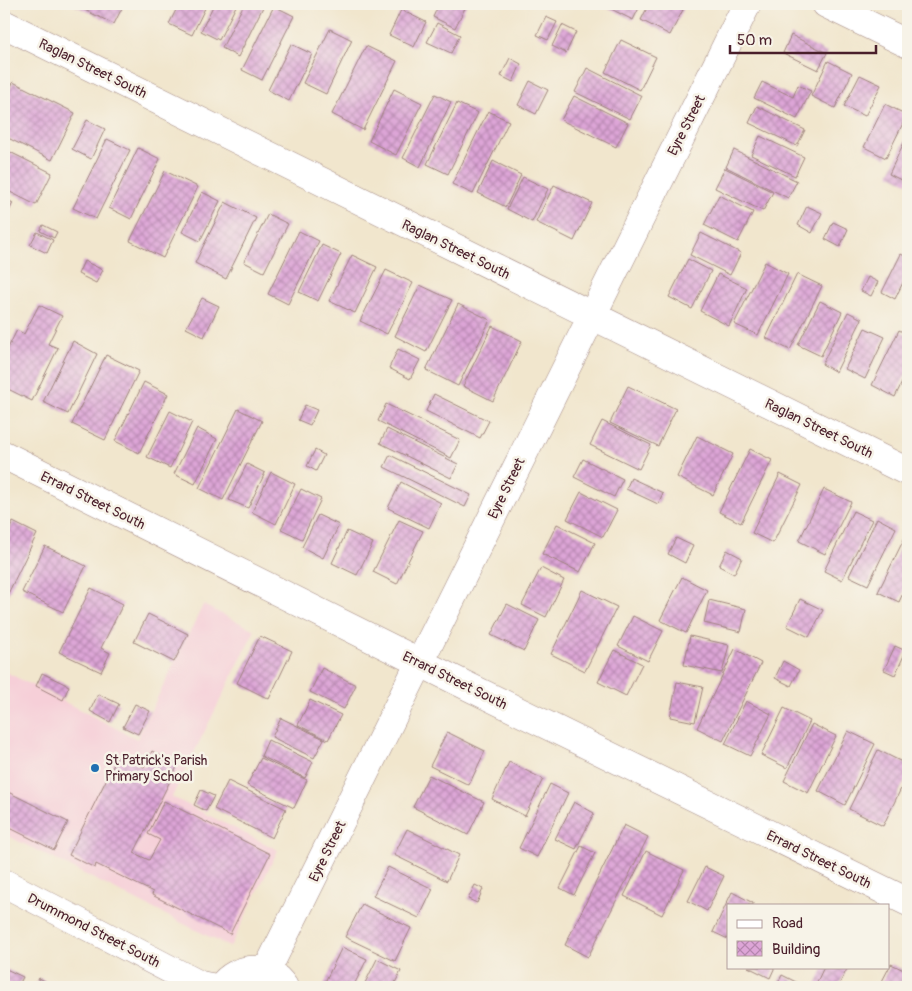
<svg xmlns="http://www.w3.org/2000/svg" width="912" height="991" font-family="Pangolin,sans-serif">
<defs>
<pattern id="building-cross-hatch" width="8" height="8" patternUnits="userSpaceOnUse" patternTransform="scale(1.25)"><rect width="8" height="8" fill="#dda5d7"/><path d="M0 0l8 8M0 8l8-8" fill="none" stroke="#b586af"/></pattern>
</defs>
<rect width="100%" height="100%" fill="#f7f3e8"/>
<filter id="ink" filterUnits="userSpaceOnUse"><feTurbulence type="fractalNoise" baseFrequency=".02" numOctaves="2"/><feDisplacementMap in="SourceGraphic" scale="10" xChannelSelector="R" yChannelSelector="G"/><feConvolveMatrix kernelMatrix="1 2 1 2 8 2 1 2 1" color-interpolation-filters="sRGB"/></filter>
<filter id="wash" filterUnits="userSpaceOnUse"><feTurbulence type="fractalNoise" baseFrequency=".0096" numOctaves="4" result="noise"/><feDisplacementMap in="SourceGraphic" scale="20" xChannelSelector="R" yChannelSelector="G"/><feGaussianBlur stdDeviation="1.12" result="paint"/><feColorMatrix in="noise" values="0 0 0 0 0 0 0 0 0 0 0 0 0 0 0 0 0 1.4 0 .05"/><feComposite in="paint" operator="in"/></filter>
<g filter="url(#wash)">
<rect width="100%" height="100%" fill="#f1e6cd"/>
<!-- built -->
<path fill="#f6cfd8" d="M203 605 255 630 172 797 278 850 230 947 4 834V671L137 739Z"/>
<g id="blocks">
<!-- building -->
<path fill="url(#building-cross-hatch)" d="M72 4H124L114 24Z
M179 4H207L192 35 169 24Z
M214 4H237L219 40 201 31Z
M244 4H257L263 7 238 57 222 48Z
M439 4H467L455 28 433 17Z
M608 4H641L633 20 607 7Z
M649 4H686L670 35 641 20Z
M274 6 294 16 262 80 242 70Z
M401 10 426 22 414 47 389 35Z
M546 17 557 22 548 40 537 35Z
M437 23 460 35 451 53 427 42Z
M562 25 576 32 566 53 552 46Z
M330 29 352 40 326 94 303 83Z
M791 35 827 53 818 70 783 53Z
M621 40 656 57 640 90 605 72Z
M291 44 312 54 289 101 268 90Z
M366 46 397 61 363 130 332 114Z
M510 58 521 64 513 82 501 76Z
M828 61 852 73 835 108 811 96Z
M587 68 642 96 630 119 575 92Z
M860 75 881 85 865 116 844 106Z
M530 81 548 90 536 114 518 105Z
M13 82 75 113 52 160 4 136V102Z
M762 82 793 97 798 85 811 91 797 119 754 98Z
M394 89 422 103 396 155 369 141Z
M435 94 451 102 420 167 403 158Z
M574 96 628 123 616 147 561 120Z
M457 103 478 113 448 174 427 164Z
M885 104 907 115 886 158 864 147Z
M757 106 805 130 797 146 749 123Z
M488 111 509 121 473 194 452 184Z
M87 120 105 129 91 159 72 149Z
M908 134V180L907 183 889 174Z
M760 136 804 157 795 176 751 155Z
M107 139 130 150 96 219 73 208Z
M138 148 160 159 131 219 109 208Z
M4 149 52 173 36 205 4 189Z
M734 150 797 181 788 198 726 167Z
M493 161 521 175 506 207 478 193Z
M725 168 773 192 763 211 715 188Z
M165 171 198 187 163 258 130 241Z
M523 177 548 189 532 222 507 209Z
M554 185 592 203 574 241 536 222Z
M202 192 220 201 200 241 182 232Z
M719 195 753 212 738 242 704 225Z
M4 198 13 203 4 221Z
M225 202 256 218 226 279 195 263Z
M807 206 822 213 812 233 798 225Z
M268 214 288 224 264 272 244 262Z
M833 222 848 229 840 247 825 239Z
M43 225 57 232 54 238 40 231Z
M299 231 319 241 288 304 268 294Z
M37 232 53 240 47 253 30 245Z
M701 233 741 253 730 275 690 255Z
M322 245 341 254 318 301 299 292Z
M901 254 908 258V272L895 299 882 292Z
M352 255 377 267 355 313 329 301Z
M688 259 711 271 692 309 669 297Z
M84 261 103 270 96 283 78 274Z
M765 262 788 274 758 335 734 324Z
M386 270 413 283 387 334 360 321Z
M718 274 747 288 729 326 700 311Z
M797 274 822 286 790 350 766 338Z
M868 277 878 282 871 296 861 291Z
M420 285 452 300 426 352 395 336Z
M202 298 219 306 204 337 186 328Z
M820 301 842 312 821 356 798 345Z
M458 304 490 320 458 386 426 370Z
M39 305 62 316 48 344 58 348 32 401 4 387V356L17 330 24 334Z
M848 312 862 319 836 372 822 364Z
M492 326 522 341 493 401 463 386Z
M865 328 885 337 865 379 845 369Z
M899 330 908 335V370L895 397 872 385Z
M73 341 97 354 68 414 43 402Z
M398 349 420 360 410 379 389 368Z
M106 355 139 371 105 440 72 424Z
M144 382 168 394 139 453 115 441Z
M628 386 676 409 658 446 610 423Z
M434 394 489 421 480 438 426 411Z
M386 404 460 440 451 458 378 421Z
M305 405 317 410 310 425 298 420Z
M238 409 262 421 223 500 199 488Z
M170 411 192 422 170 468 147 457Z
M602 421 651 445 639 469 590 445Z
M197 428 217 439 195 484 174 474Z
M387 429 458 464 451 478 380 443Z
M697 436 733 454 713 495 677 477Z
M750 449 772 460 741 523 719 512Z
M315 450 324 455 316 471 307 466Z
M390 455 471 495 465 507 384 467Z
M583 459 623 479 614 497 574 477Z
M247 464 265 473 248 508 229 500Z
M271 472 295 484 276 524 252 512Z
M780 474 802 485 773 543 752 533Z
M631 478 663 493 658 504 626 489Z
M401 482 441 503 429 528 388 508Z
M301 489 321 499 302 539 281 529Z
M824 489 851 502 825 554 799 541Z
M581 492 617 510 603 537 567 519Z
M853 511 872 520 842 580 824 571Z
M318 515 339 525 323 558 302 547Z
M877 518 896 528 868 585 849 576Z
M399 520 423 531 397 584 373 572Z
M13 522 37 534 4 602V541Z
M557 524 595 543 580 572 542 554Z
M347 531 373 543 357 575 332 563Z
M905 537 908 539V582L899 602 878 592Z
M676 538 693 546 685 563 668 554Z
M45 546 86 566 63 612 22 592Z
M727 550 742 558 734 574 719 566Z
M541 568 564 580 546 617 522 605Z
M682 577 707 590 686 633 660 620Z
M91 588 123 604 101 648 110 653 101 672 59 652Z
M582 590 617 607 585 671 551 654Z
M800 599 823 610 809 637 787 626Z
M709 600 746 609 741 632 704 623Z
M507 604 539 620 524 651 491 635Z
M148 614 188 634 174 662 134 642Z
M633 616 663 631 648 661 618 646Z
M260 636 292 651 269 699 237 683Z
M690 636 729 645 722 673 684 665Z
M895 646 906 651 895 675 884 670Z
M735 649 761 663 723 741 697 728Z
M614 650 642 664 626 696 598 682Z
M783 661 799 670 791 686 775 678Z
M322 668 356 685 344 709 310 692Z
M42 673 69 686 63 700 36 686Z
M677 682 703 687 695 722 670 717Z
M98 694 119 704 110 722 90 711Z
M310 700 341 715 328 740 298 725Z
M746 701 771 714 750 756 725 744Z
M135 704 150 711 138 734 123 727Z
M784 708 810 721 787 768 761 755Z
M281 718 324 739 314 758 272 737Z
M812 724 836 736 808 793 784 781Z
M848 731 875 744 845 805 818 791Z
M447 732 485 751 469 785 430 766Z
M268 740 313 762 305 778 261 756Z
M878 750 908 765V774L883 826 849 809Z
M152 751 178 765 134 853 149 860 160 840 148 834 164 801 270 854 230 934 152 895 153 892 96 864 95 868 69 855 119 754 144 767Z
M261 758 307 780 294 808 247 785Z
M509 762 543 779 525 816 492 799Z
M429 775 484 802 468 835 413 807Z
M228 781 286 809 272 838 214 809Z
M550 784 568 793 537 857 519 848Z
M4 790 68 822 54 850 4 825Z
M201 790 214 796 206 811 194 805Z
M574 802 594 813 576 849 555 839Z
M624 825 648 837 588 957 565 945Z
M407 829 459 855 447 881 394 855Z
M581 846 595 853 574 895 560 888Z
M646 851 684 870 662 915 624 896Z
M388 867 433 889 419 918 373 896Z
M705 867 724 876 707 911 688 901Z
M475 885 483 889 477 903 468 899Z
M732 892 753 903V905H728V939L713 932Z
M362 904 411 928 395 961 345 937Z
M342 947 367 959 353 987H330L324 984Z
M377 959 401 971 393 987H363Z
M891 964 908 972V979L904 987H879Z
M748 967H775L770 978Z
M824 967H848L838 987H824L816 984Z
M4 968 23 977 18 987H4Z
M782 975 804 986 803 987H776Z
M39 978 57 987H34Z"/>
</g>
</g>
<g filter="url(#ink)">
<use href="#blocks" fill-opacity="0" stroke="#9e827c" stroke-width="1"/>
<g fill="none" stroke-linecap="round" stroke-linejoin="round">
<!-- minor casing -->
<g stroke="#9e827c" stroke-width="29">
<path id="minor" d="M826 4 908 44
M4 24 908 472
M4 455 459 682 908 902"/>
</g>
<!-- major casing -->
<g stroke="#9e827c" stroke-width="29">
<path id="major" d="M4 883 200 985 211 987
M266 972 747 4
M221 987C237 965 269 963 284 987"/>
</g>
<!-- minor -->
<use href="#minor" stroke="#fff" stroke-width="28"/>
<!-- major -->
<use href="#major" stroke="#fff" stroke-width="28"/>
</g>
</g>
<!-- markers -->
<circle fill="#1f6fb2" stroke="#f7f3e8" stroke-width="2" cx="95" cy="768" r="5"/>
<g text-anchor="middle" stroke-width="5" stroke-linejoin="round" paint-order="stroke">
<!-- street labels -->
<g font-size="14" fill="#4a1f2b" stroke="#f7f3e8">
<text transform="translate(93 68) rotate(26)" y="5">Raglan Street South</text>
<text transform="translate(686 125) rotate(-63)" y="5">Eyre Street</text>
<text transform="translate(456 249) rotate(26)" y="5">Raglan Street South</text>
<text transform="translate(819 428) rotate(26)" y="5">Raglan Street South</text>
<text transform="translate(506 488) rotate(-64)" y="5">Eyre Street</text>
<text transform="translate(93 500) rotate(26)" y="5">Errard Street South</text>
<text transform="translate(455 680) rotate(26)" y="5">Errard Street South</text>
<text transform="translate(327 851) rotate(-64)" y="5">Eyre Street</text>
<text transform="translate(819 859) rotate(26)" y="5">Errard Street South</text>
<text transform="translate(94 930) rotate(27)" y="5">Drummond Street South</text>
</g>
<!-- poi labels -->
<g font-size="14" fill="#4a1f2b" stroke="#f7f3e8" text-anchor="start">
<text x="105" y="765">St Patrick's Parish<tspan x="105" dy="16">Primary School</tspan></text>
</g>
</g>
<!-- margin -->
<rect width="912" height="991" fill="none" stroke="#f7f3e8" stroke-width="20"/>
<!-- legend -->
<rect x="727" y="904" width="162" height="65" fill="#f7f3e8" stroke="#b29e9c"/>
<rect x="737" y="920" width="25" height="8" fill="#ffffff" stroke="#b29e9c"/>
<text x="772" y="928" font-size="15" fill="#4a1f2b">Road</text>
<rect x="737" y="941" width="25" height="15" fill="url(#building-cross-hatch)" stroke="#b29e9c"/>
<text x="772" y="954" font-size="15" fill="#4a1f2b">Building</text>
<!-- scale -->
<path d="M730 45v8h146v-8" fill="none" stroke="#4a1f2b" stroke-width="2.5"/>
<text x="737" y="45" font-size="15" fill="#4a1f2b" stroke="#f7f3e8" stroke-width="4" paint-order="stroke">50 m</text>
</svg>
